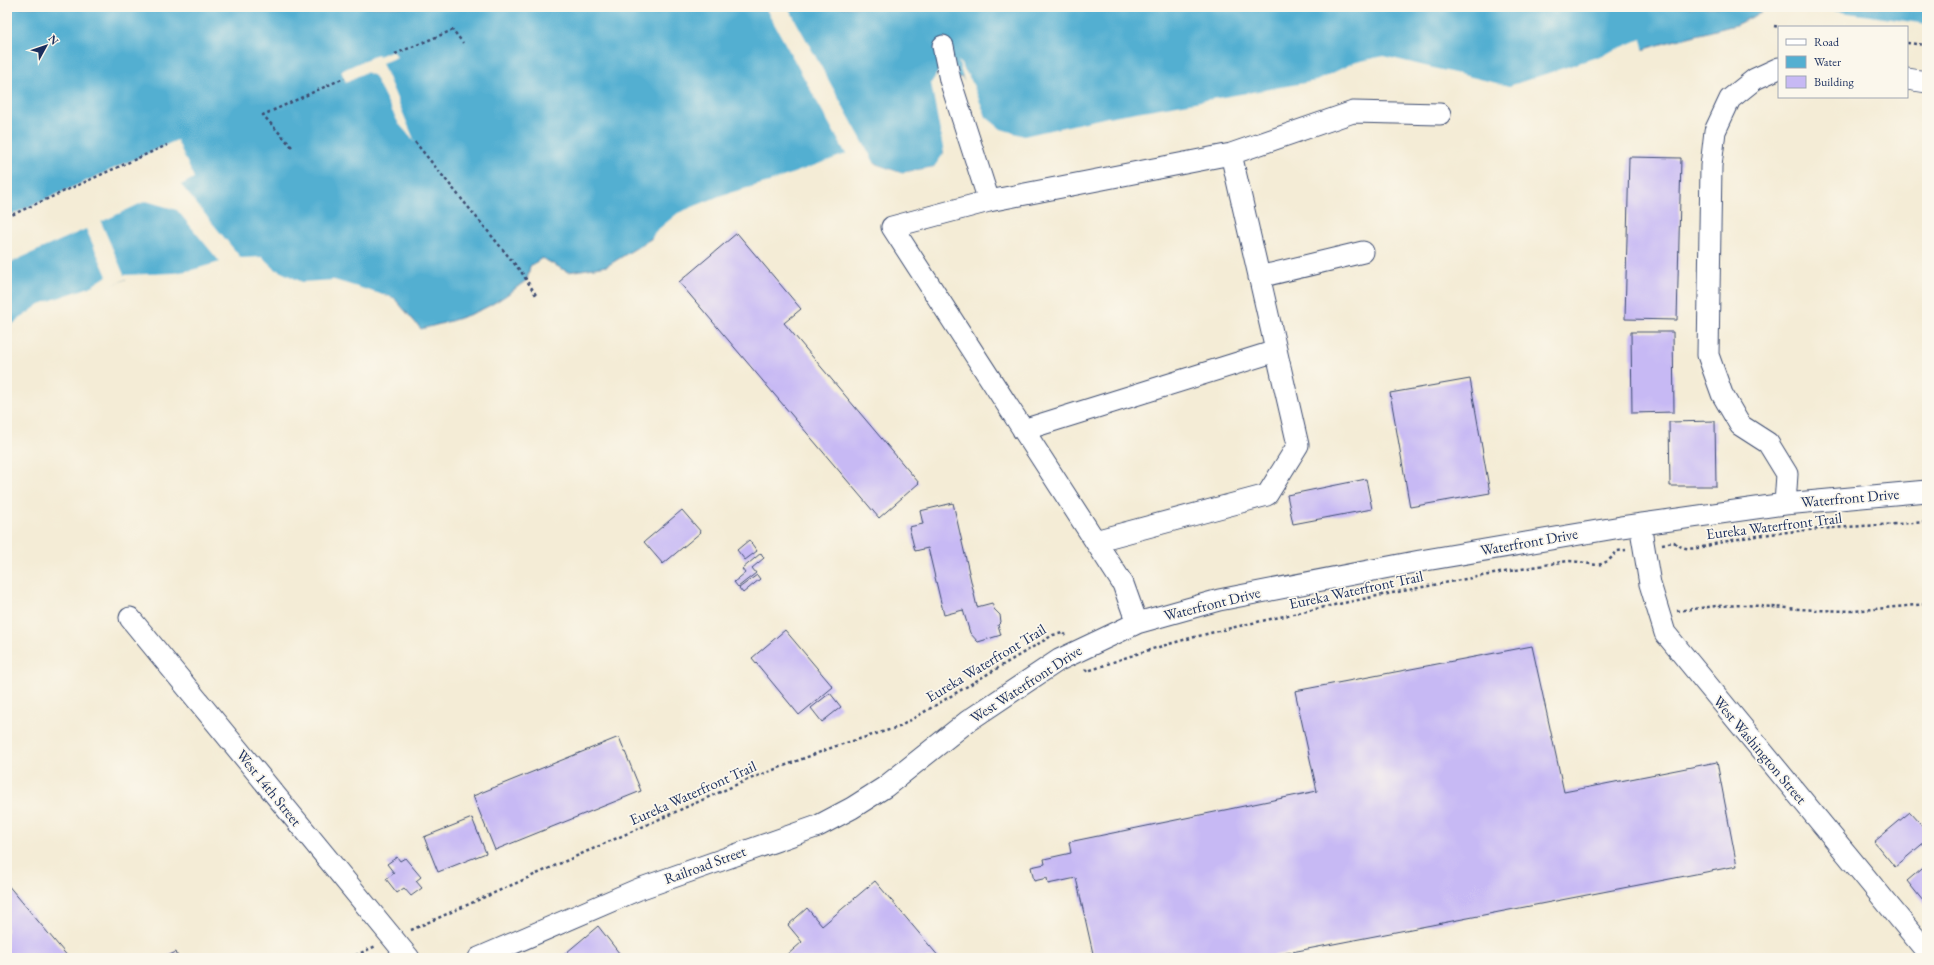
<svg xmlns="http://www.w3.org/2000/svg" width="1934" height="965" font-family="'EB Garamond',serif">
<rect width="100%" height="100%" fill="#fbf7ec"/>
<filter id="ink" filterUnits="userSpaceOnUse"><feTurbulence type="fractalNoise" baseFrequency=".025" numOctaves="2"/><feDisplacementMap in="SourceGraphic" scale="8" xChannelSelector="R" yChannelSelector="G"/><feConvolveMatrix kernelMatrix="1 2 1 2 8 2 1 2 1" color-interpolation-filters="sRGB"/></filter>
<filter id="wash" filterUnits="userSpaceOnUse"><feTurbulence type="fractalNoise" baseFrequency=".012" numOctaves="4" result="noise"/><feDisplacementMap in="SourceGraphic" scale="16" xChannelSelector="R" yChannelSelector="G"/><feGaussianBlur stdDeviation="0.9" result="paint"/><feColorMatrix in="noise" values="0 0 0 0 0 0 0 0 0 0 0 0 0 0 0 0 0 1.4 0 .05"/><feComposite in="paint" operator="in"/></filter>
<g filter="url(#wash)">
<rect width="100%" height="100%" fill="#f4ecd6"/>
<!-- water -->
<path fill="#53afd1" stroke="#376f98" d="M7 7H1927V33L1907 27 1763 12 1735 25 1665 43 1506 91 1372 59 1332 83 1087 125 1022 139 997 138 962 77 936 84 946 143 941 166 901 173 875 164 845 161 691 214 607 266 568 272 542 258 530 266 527 280C518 286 509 294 499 300 476 315 448 322 421 329L394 298 339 284 298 289 260 259 180 278 133 276 27 319 7 339Z"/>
<!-- pier -->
<path fill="#f4ecd6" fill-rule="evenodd" d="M765 7H788L875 164 901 173 934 167 944 153 931 83 938 72 941 85 938 86 948 143 943 167 890 176 877 168 875 165 872 166 846 163 734 200 692 216 650 242 655 232 678 213 722 195 769 182 846 154Z
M1763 7H1805L1927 24V35L1907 32V27H1869L1801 18 1761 16Z
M1641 39 1644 52 1507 93 1372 61 1332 85 1088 127 1022 141 996 140 986 133 967 92 958 60 971 80 986 117 1001 129 1024 136 1108 117 1316 81 1353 63 1383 56 1509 86 1603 55Z
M393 50 397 57 382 63 415 142 399 124 374 76 366 72 346 82 341 71 378 54 379 56Z
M177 140 194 178 181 185 241 258 262 257 275 269 302 282 334 280 394 298 396 301 339 286 298 291 260 261 180 280 134 278 127 281 126 279 111 286V288L28 320 7 341V325L9 327 40 304 90 287 107 276 86 229 7 264V217ZM146 201 177 210 220 262 192 270 174 273 124 275 101 222Z"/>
<g id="blocks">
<!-- building -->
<path fill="#c7b9f4" d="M1629 157 1681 158 1677 320 1625 319Z
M737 233 801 309 784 323 919 483 879 518 679 282Z
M1631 332H1673L1674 412 1632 413Z
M1470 379 1490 493 1410 507 1390 393Z
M1715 421 1716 486H1670L1669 422Z
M1366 479 1372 509 1293 524 1287 495Z
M953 503 977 607 992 603 994 609 1000 615 1001 622 998 625 1001 635 978 642 970 633 963 610 944 615 928 548 915 551 909 527 923 524 920 511Z
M682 510 701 532 663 564 644 542Z
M749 540 757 551 745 560 737 550Z
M761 553 764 558 752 568 756 573 738 587 734 582 745 573 742 569Z
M757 575 760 579 743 593 739 588Z
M785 630 833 687 799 715 752 658Z
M1532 646 1564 792 1717 762 1737 866 1261 958H1094L1076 878 1048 884 1047 878 1034 881 1031 867 1045 864 1044 859 1071 853 1069 842 1317 791 1295 691Z
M830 693 841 707 822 722 811 708Z
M619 737 641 791 495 850 473 796Z
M1910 812 1927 831V840L1895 867 1874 842Z
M472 818 486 853 438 872 424 837Z
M397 857 400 861 405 858 421 877 416 881 422 888 411 896 404 888 397 893 386 879 394 873 387 864Z
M1927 864V906L1907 881Z
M875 881 940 958H787L786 956 802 942 788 925 807 908 822 926Z
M7 884 69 958H7Z
M598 926 623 958H560Z
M176 952 178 958H163Z"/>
</g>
</g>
<g filter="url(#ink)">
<use href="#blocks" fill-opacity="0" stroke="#3c4b70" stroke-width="1"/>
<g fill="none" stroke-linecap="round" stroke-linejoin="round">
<!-- minor casing -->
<g stroke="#3c4b70" stroke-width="23">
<path id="minor" d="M943 46 950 80 989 201
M1779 68 1755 79 1730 99 1715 131 1711 166 1708 355 1722 394 1740 425 1768 443 1787 474 1785 504
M1907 79 1927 82
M1259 277 1363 252
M1023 430 1276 351
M1640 524 1650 584 1665 633 1927 952
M1095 541 1267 495 1298 445 1231 154
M130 618 409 958
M1137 623 1123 584 892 227 989 201 1231 154 1353 112 1440 114
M479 958 639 889 818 826 852 808 885 787 968 721 1059 660 1137 623 1219 600 1420 561 1621 527 1785 504 1927 491"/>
</g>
<!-- path -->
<path stroke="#3c4b70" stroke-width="2.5" stroke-dasharray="3 3" stroke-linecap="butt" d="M1774 26 1779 27
M1907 43 1927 45
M395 54 453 30 463 43
M415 142 522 273 536 295
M292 147 263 115 344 78
M7 217 167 145
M1662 544 1674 542C1688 555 1706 545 1723 542 1789 528 1859 527 1927 522
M1677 611 1716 606 1746 605 1814 610 1853 611 1927 604
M1085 669 1087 671 1097 668C1159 644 1224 629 1289 615 1381 594 1474 577 1568 561 1591 561 1600 574 1617 551L1626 550
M411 930 747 780 836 746 899 727 1053 635 1063 633 1066 635
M350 958 376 946"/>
<!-- minor -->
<use href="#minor" stroke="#fff" stroke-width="21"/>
</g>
</g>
<g text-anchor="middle" stroke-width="3.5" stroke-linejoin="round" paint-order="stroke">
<!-- street labels -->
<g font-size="15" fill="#1b2f5e" stroke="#fbf7ec">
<text transform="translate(1850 498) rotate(-5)" y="5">Waterfront Drive</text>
<text transform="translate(1774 526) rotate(-7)" y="5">Eureka Waterfront Trail</text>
<text transform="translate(1529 542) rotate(-10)" y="5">Waterfront Drive</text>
<text transform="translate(1356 590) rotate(-12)" y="5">Eureka Waterfront Trail</text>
<text transform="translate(1212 604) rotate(-14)" y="5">Waterfront Drive</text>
<text transform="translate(986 663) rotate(-31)" y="5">Eureka Waterfront Trail</text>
<text transform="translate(1026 684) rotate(-33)" y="5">West Waterfront Drive</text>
<text transform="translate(1760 750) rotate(50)" y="5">West Washington Street</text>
<text transform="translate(269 788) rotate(51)" y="5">West 14th Street</text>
<text transform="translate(693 793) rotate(-24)" y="5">Eureka Waterfront Trail</text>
<text transform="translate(705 865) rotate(-20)" y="5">Railroad Street</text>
</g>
</g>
<!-- margin -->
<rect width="1934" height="965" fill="none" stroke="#fbf7ec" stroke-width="24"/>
<!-- legend -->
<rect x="1778" y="26" width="130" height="72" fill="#fbf7ec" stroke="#a1a7b3"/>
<rect x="1786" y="39" width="20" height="6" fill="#ffffff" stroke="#a1a7b3"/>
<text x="1814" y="46" font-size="12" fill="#1b2f5e">Road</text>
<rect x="1786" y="56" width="20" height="12" fill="#53afd1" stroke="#a1a7b3"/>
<text x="1814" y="66" font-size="12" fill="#1b2f5e">Water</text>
<rect x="1786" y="76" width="20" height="12" fill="#c7b9f4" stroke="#a1a7b3"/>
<text x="1814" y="86" font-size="12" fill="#1b2f5e">Building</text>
<!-- north arrow -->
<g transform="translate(46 46) rotate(50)" stroke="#fbf7ec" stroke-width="3" paint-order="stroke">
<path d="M0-3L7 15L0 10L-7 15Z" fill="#1b2f5e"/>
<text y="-6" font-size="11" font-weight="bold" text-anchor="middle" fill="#1b2f5e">N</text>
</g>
</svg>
